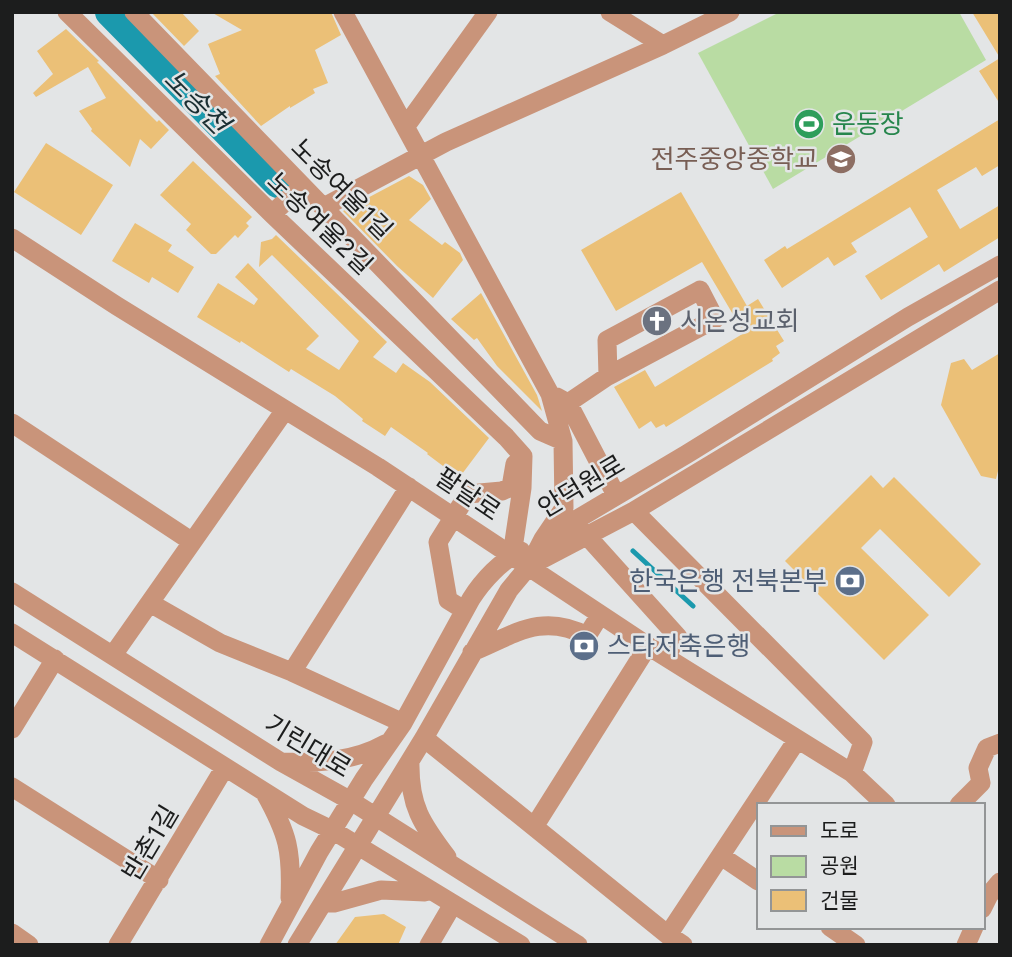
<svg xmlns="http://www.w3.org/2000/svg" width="1012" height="957" font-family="Figtree,'Noto Sans KR',sans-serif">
<rect width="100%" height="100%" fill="#e3e5e6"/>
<!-- green -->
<path fill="#b9dca3" d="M780 12H959L986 60 773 189 698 53Z"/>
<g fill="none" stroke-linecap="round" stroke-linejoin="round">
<!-- stream -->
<path stroke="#1b99ad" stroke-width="5" d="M278 183 284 189
M633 551 693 606"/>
<!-- river -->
<path stroke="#1b99ad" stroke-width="30" d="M110 12 278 183"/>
</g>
<!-- building -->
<path fill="#ebc077" d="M151 12H181L199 31 184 46Z
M211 12H331L341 35 315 50 328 83 313 89 315 93 290 108V106L261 126 215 76 220 74 208 44 242 30Z
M972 12H1000V58Z
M66 29 99 61 97 62 157 122 159 120 169 130 151 149 140 139 130 167 91 131 92 129 79 111 106 98 88 67 36 97 33 93 53 74 37 51Z
M1000 58V104L979 71Z
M1000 119V165L982 176 976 167 937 190 960 229 1000 205V237L944 272 939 264 881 300 865 276 928 237 910 207 851 243 857 252 834 266 828 257 782 288 764 260 785 246 787 249Z
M46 143 113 185 81 235 14 192Z
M193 161 252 217 246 223 249 226 238 238 235 235 216 254H211L186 230 191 224 160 195Z
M409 176 423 185 431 199 409 220 442 245 445 242 460 253 463 260 433 298 397 266 343 211Z
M681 192 747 306 758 299 784 341 776 346 780 353 772 359 773 361 666 427 664 424 656 428 651 421 639 429 614 387 645 370 655 387 744 333 702 262 616 311 581 250Z
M135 223 172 245 168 251 194 267 178 293 152 277 149 283 112 261Z
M276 235 387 342 373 357 396 373 403 363 430 382 489 438 459 478 427 454 428 453 391 427 385 436 362 421 363 419 335 396 291 369 289 372 241 341 240 343 197 317 218 283 254 305 258 299 235 277 248 263 319 336 306 349 339 370 359 341 272 255 259 267 261 242 272 239Z
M481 293 537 395 542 411 497 366 477 338 474 340 451 319Z
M1000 353V463L996 479 981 476 941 405 951 363 964 359 972 370Z
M871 475 883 488 894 477 981 564 949 597 880 529 861 548 929 615 884 660 785 561Z
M384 914 406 927 398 945H335L355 917Z"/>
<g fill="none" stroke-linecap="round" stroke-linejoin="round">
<!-- minor -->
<path stroke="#c9947a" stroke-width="19" d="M67 12 272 214 506 437 523 456 522 488 512 555
M134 12 540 431 563 441
M610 12 663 45
M406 126 488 12
M324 207 446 142 663 45 730 12
M272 214 302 186
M12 238 117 306 378 467 648 646 852 773 886 805
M557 397 568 403 616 495
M568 403 608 376 715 319 700 290 607 340 608 376
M12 423 191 541
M634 511 863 742 852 773
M579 527 678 637 666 656
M547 537 687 454 908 317 1000 265
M529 566 634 511 1000 290
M12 592 281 762 351 801 578 945
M150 603 220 643 292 672
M464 610 448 600 438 542 468 494 502 491 511 487 515 464
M12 633 303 816 332 830 521 945
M472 652C514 635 541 612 587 636L600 615
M113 655 285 410
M403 723 292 672 409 487
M12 729 55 659
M424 738 668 935 683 945
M410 761C409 806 422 824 447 857
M282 762C317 763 353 762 385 744
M12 787 159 880
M265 793C288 834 292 851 290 898
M959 805 981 783 978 768 987 748 1000 743
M534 827 648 646
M721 856 758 881
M323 903H334L381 890 425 892
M982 909 989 895 1000 882
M830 927 856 945
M12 933 29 945
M668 935 797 740
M118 945 225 767
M269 945 319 852 364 779 403 723 471 599C483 580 501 561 521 551
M297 945 424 738 509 590 529 566 543 539 564 508 563 441 550 394 343 12
M429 945 453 904
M966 945 974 927"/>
</g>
<!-- icons -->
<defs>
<g id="stadium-disc" transform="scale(1.575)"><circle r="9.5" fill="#2e9e5b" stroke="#e3e5e6"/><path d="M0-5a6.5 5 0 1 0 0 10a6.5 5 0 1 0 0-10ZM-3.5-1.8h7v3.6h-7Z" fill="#fff"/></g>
<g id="school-disc" transform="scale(1.575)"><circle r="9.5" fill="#8d6e63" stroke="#e3e5e6"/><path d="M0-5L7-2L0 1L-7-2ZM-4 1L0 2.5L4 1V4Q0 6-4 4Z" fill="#fff"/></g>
<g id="church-disc" transform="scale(1.575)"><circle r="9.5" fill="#6b7280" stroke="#e3e5e6"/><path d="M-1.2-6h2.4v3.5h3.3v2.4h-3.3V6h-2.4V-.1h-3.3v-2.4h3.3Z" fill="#fff"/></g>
<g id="bank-disc" transform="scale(1.575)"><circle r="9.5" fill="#5c6f8a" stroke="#e3e5e6"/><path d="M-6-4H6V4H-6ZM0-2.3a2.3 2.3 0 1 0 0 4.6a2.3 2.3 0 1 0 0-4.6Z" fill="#fff"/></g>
</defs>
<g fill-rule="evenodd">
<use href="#stadium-disc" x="809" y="124"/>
<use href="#school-disc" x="841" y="159"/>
<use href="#church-disc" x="657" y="321"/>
<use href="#bank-disc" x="850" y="581"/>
<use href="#bank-disc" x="584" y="646"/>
</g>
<g text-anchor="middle" stroke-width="5" stroke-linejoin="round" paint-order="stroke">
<!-- leisure labels -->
<g font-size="26" fill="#27864d" stroke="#e3e5e6" text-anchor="start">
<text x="832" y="133">운동장</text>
</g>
<!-- education labels -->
<g font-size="26" fill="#785e54" stroke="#e3e5e6" text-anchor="end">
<text x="818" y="168">전주중앙중학교</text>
</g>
<!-- street labels -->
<g font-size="26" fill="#1c1d1d" stroke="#e3e5e6">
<text transform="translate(342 189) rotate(45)" y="9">노송여울1길</text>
<text transform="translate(320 223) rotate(44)" y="9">노송여울2길</text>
<text transform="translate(581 486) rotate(-31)" y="9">안덕원로</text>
<text transform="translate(468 494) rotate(34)" y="9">팔달로</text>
<text transform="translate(308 746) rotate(31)" y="9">기린대로</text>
<text transform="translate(150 843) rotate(-59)" y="9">반촌1길</text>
</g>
<!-- worship labels -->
<g font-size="26" fill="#5b616d" stroke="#e3e5e6" text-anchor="start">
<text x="680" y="330">시온성교회</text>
</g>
<!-- service labels -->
<g font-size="26" fill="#4e5e75" stroke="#e3e5e6" text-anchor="end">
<text x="827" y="590">한국은행 전북본부</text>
<text x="607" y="655" text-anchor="start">스타저축은행</text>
</g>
<!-- water labels -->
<g font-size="28" font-style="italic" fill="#1b2f33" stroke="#e3e5e6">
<text transform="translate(197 101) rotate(45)" y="10">노송천</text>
</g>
</g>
<!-- border -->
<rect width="1012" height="957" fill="none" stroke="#1c1d1d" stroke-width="28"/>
<!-- legend -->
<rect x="757" y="803" width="228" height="126" fill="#e3e5e6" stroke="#939596" stroke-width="2"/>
<rect x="771" y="826" width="35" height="10" fill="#c9947a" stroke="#939596" stroke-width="2"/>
<text x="820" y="838" font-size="21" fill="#1c1d1d">도로</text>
<rect x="771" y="856" width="35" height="21" fill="#b9dca3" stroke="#939596" stroke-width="2"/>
<text x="820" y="873" font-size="21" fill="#1c1d1d">공원</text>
<rect x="771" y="890" width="35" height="21" fill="#ebc077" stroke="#939596" stroke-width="2"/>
<text x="820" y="908" font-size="21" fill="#1c1d1d">건물</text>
</svg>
